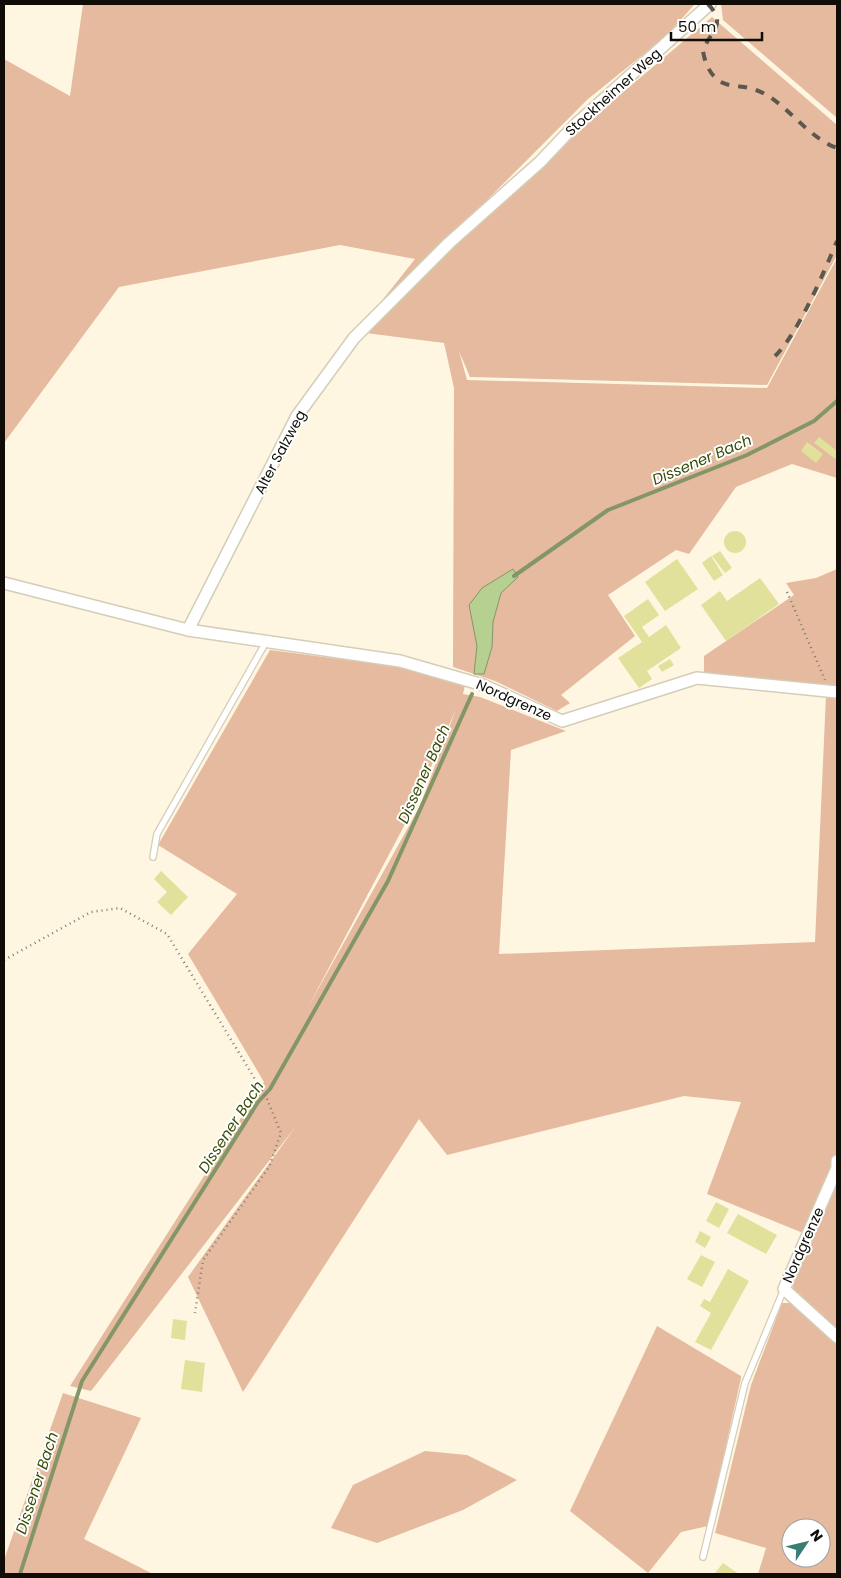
<svg xmlns="http://www.w3.org/2000/svg" width="841" height="1578" font-family="Poppins,sans-serif">
<rect width="100%" height="100%" fill="#fef6e1"/>
<!-- green -->
<path fill="#e5ba9f" fill-rule="evenodd" d="M83 4H695L665 37 588 99 451 236 452 248 615 99 712 17 837 125V255L767 385 470 377 459 351 467 380 767 388 837 258V478L792 464 736 487 689 554 676 550 608 595 635 636 561 695 570 703 557 711 495 681 453 667 454 388 444 343 366 333 373 312 415 259 340 245 119 287 4 443V59L70 96Z
M721 4H837V118L723 20Z
M837 569V688L704 674V656L794 595 786 583 816 578Z
M270 650 393 666 465 685 463 694 480 697 566 731 511 750 499 954 815 942 826 695 837 699V1335L794 1296 792 1278 803 1233 707 1194 741 1102 684 1096 447 1155 419 1119 243 1392 188 1277 296 1126 91 1391 70 1386 264 1082 188 954 237 894 158 845ZM456 709 420 806 307 1009 412 811Z
M782 1303H792L837 1344V1574H758L766 1548 715 1533 751 1385ZM791 1528H821V1558H791Z
M657 1326 741 1376V1378L708 1526 681 1532 648 1573 570 1511Z
M63 1393 141 1418 84 1539 153 1574H4V1560Z
M425 1451 467 1455 517 1480 463 1510 377 1543 331 1528 353 1485Z"/>
<!-- water -->
<path fill="#b6d091" stroke="#849667" d="M513 569 518 577 501 593 493 622 492 647 484 674H474L477 646 469 605 482 588Z"/>
<g fill="none" stroke-linecap="round" stroke-linejoin="round">
<!-- stream -->
<path stroke="#849667" stroke-width="4" d="M514 576 608 510 747 455 814 421 837 401
M20 1574 82 1381 258 1102 270 1089 388 881 472 694"/>
</g>
<!-- building -->
<path fill="#e1e19c" d="M819 437 837 451V460L814 443Z
M807 442 823 454 816 463 801 451Z
M724 542a11 11 0 1 1 22 0a11 11 0 1 1-22 0Z
M720 551 732 568 725 573 712 556Z
M711 556 723 575 714 581 702 563Z
M677 559 698 589 665 611 645 582Z
M760 578 779 604 726 641 701 605 720 591 727 601Z
M648 599 659 615 642 627 649 637 666 625 681 648 647 671 652 679 639 688 618 658 642 642 624 616Z
M670 659 674 665 662 672 658 666Z
M161 871 188 897 171 915 157 902 167 892 154 879Z
M716 1202 729 1209 719 1228 706 1221Z
M738 1214 777 1235 766 1254 727 1233Z
M700 1231 711 1237 705 1248 695 1242Z
M701 1255 715 1262 702 1287 687 1279Z
M728 1269 749 1281 711 1350 695 1342 711 1313 700 1306 704 1299 710 1302Z
M173 1319 187 1321 185 1340 171 1338Z
M185 1360 205 1363 202 1392 181 1389Z
M723 1563 739 1574H714Z"/>
<g fill="none" stroke-linecap="round" stroke-linejoin="round">
<!-- lane casing -->
<g stroke="#d4cdb8" stroke-width="8">
<path id="lane" d="M153 857 157 834 266 642
M703 1557 745 1383 784 1289"/>
</g>
<!-- street casing -->
<g stroke="#d4cdb8" stroke-width="14">
<path id="street" d="M4 583 188 630 400 661 483 685 562 721 697 678 837 692
M188 630 297 416 354 338 449 243 540 162 575 125 710 4
M837 1161V1168L784 1289 837 1337"/>
</g>
<!-- path -->
<path stroke="#807c6e" stroke-width="2.5" stroke-dasharray="1 4" stroke-linecap="butt" d="M787 592 825 680
M4 960 91 912 120 908 167 934 267 1099 281 1133 269 1167 203 1260 195 1313"/>
<!-- lane -->
<use href="#lane" stroke="#fff" stroke-width="5.5"/>
<!-- street -->
<use href="#street" stroke="#fff" stroke-width="11"/>
<!-- rail -->
<path stroke="#5c584d" stroke-width="4" stroke-dasharray="9 9" stroke-linecap="butt" d="M708 4C728 25 710 30 703 51 705 63 709 73 719 81 730 88 744 85 756 90 785 100 806 137 837 148
M775 356C798 334 824 272 837 241"/>
</g>
<g text-anchor="middle" stroke-width="4" stroke-linejoin="round" paint-order="stroke">
<!-- street labels -->
<g font-size="14" fill="#0f0d06" stroke="#fff">
<text transform="translate(613 92) rotate(-42)" y="5">Stockheimer Weg</text>
<text transform="translate(280 452) rotate(-62)" y="5">Alter Salzweg</text>
<text transform="translate(514 700) rotate(24)" y="5">Nordgrenze</text>
<text transform="translate(803 1245) rotate(-66)" y="5">Nordgrenze</text>
</g>
<!-- water labels -->
<g font-size="15" font-style="italic" fill="#384e07" stroke="#fff">
<text transform="translate(702 460) rotate(-23)" y="5">Dissener Bach</text>
<text transform="translate(424 774) rotate(-66)" y="5">Dissener Bach</text>
<text transform="translate(231 1127) rotate(-57)" y="5">Dissener Bach</text>
<text transform="translate(37 1483) rotate(-72)" y="5">Dissener Bach</text>
</g>
</g>
<!-- border -->
<rect width="841" height="1578" fill="none" stroke="#0f0d06" stroke-width="10"/>
<!-- north arrow -->
<g transform="translate(806 1543) rotate(55)"><circle r="24" fill="#ffffff" stroke="#9f9e9b"/>
<path d="M0-4L9 19L0 12L-9 19Z" fill="#397e72"/>
<text y="-8" font-size="14" font-weight="bold" text-anchor="middle" fill="#0f0d06">N</text>
</g>
<!-- scale -->
<path d="M671 32v8h91v-8" fill="none" stroke="#0f0d06" stroke-width="2.5"/>
<text x="678" y="32" font-size="15" fill="#0f0d06" stroke="#ffffff" stroke-width="4" paint-order="stroke">50 m</text>
</svg>
